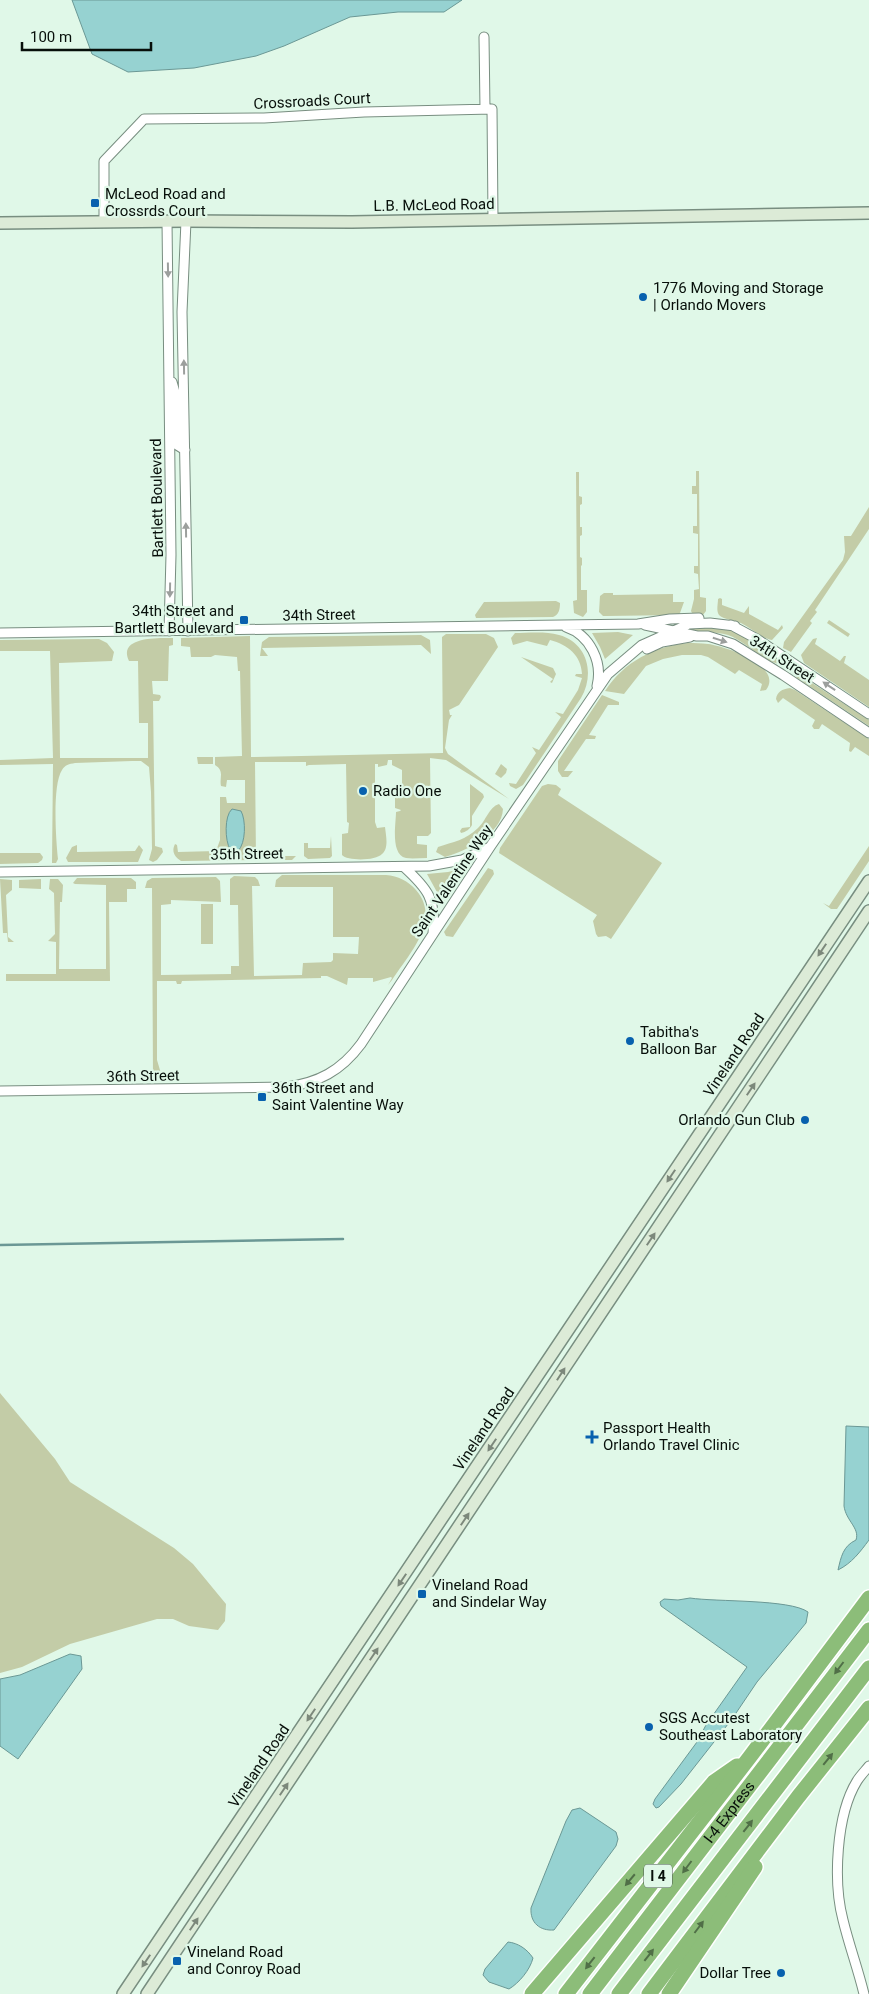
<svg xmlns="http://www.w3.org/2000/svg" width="869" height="1994" font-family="Roboto,sans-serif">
<rect width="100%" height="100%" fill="#e0f8e8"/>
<!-- green -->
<path fill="#c3cca7" d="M696 471H699L700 597 706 598V611L703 615H693L691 611 694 599V590L699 589 698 574 694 573V566H698V534L693 533V526H697V494H692V486H696Z
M576 472H579V496L582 497V504L580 505V527H582V535L580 536V557L582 558V565L581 566V590H587V612L583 617 574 613 573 601 577 600Z
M869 507V529L815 610 817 612 810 621 812 623 791 652 783 648 784 642 843 560 845 552 844 536H851Z
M604 593H613V595L673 594V602H684L680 613 678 615 607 616H603L599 612 600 596Z
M720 598 722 599V605L744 613 749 606V614L778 630 782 625 783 628 772 640C761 638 751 628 741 623 735 621 723 619 719 615 716 611 718 604 718 599Z
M556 601 560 603C560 609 559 615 553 617L479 618H476L475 615 484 602Z
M829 620 850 634 848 637 827 623Z
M694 626 730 630 744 636 776 658 780 664C764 662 745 641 728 635 715 631 701 633 688 629Z
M618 632 633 635 605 659 600 647 592 633Z
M515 633C529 633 545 631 559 635 588 643 595 674 581 698L523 785 516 789 510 786 509 783 516 784 536 753 532 747 539 750 561 717 555 712 563 714 578 690 582 678 575 676 576 674H582C581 655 568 645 550 640L547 646 527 641 513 645 511 638Z
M446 634H486L494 638 498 647 459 705 449 710 450 715H452L449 720 445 748 448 754 509 799 446 760 430 758 431 833 428 836H417V844L427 845V858C420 858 412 859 406 858 390 854 396 824 396 812L400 811 401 810 395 808V798L402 797V770L392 765V760H388L387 765 378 767V764H375V822L377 828 385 827C386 836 389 848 382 854 376 861 347 861 342 855V834L348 833 349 823 347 822 346 764 309 765 306 766V762H255L256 859 254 860 181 861C175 857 171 852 175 844L177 845 178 852 216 851 220 840V797H226L227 803H245V780H227L226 787 221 786C219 778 225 771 215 765V757L242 756 240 671H238L237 657 215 655 211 657H191L190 647 181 646V638L250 636 251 757 443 753 442 637Z
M421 635 430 640 431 654 421 645 262 648 268 656H260L262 642 269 637Z
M173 638V645L169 646 168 681H152L153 694 160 695 161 697 159 701H153L155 846 162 848 163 852 157 860 153 862 149 860 152 849 151 792 149 767 141 761H132L75 763C69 764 65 765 62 770 52 785 56 841 58 859L56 863H52L53 764 0 765V760L53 758 50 651H0V640L99 639 107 643 114 652 112 661 59 663 60 758H148V723H139L138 661H129C117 636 160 638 173 638Z
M817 638 815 644 840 661 844 656H846L844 663 869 680V707L804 663 801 655 813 639Z
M688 643C695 643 701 643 708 644 725 646 784 666 766 690L760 691 762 684 739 670 735 674 708 657 701 655H682L663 659 646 666 624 694 605 691C624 662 654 646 688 643Z
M521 657 553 668 556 674 552 683 550 682 553 679Z
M795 672 869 720V726L797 678 793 673Z
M790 688 795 690 869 739V756L855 747 851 752 849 751 850 743 822 724 819 729H814L812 726 815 720 783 698 778 703 776 699C777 692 782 689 790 688Z
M602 695 619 702V705H608L589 735 596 736 595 739H586L564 771H573L568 777H562L558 771V761Z
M197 757H213V764H198Z
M501 764 507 769 506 773 501 778 495 774Z
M470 784 483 794 484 797 472 816V825C470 829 466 832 461 833L460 831 462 828 470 827Z
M548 784 556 785 561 789 558 795 662 863 611 939 606 936 598 937 596 934 593 921 597 915 499 853 500 848 542 786Z
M499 804 503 809C502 834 466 851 445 857L436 852 438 847C453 842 466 840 478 828 486 821 489 807 499 804Z
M331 836 332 856 330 858 308 859 304 856V843H308V848H330Z
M77 845V852L135 851 139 845 143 850 138 862H68L66 858 72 847Z
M869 846V861L837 909H831L823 903 829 906Z
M0 853H40L43 857 42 860 38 863 0 864Z
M264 856H296L292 860H270Z
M465 868 467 869 443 903 427 874 448 872Z
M488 868 493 870 494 874 453 937 446 936 444 932Z
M282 875H386C398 876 408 881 416 890 442 920 409 954 392 980L388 985 392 978 391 977 373 982V978H348L347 985 327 976H321V978L182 981 181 984H177L176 981H157V1060L162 1077 161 1080 155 1081 153 1078 152 888H145L147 881 152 878 216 877 220 881 221 902 171 900V904L161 905V975L231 974V966H239L238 905H230V879L234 876 255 877 258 880 260 886H252L254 976 302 975 303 963 331 962 333 960V953L358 954 359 937H333V887H275L276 880Z
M77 878H131L136 882V889H127V902H109L110 981H6V974H56V942L48 941 55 934 54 893 49 889 50 879H58L63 885 62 902H60L59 969H106V885L75 884 73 883Z
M0 879 12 880V890L6 895 8 937 14 942H8L7 933H3Z
M41 879V889L19 888V880Z
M201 904H213V944H201Z
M0 1393 55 1459 70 1482 174 1548 193 1564 226 1604 225 1621 218 1630 189 1626 173 1619H157L70 1644 22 1667 0 1673Z"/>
<!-- water -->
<path fill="#96d2d1" stroke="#6b9895" d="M72 0H462L444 12H398L350 17 284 46 256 56 194 68 128 72 92 54Z
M232 809 241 811C246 820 246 843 238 851L230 849C225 841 224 816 232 809Z
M846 1426 869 1427V1540C860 1552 852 1563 838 1570 841 1557 843 1546 856 1540 860 1528 846 1521 844 1506Z
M690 1598C716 1602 790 1599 808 1612L806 1623 757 1682 732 1719 681 1784 659 1807 656 1808 653 1804 655 1799 697 1742 706 1725 747 1667 661 1606 660 1602 664 1599 678 1600Z
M70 1654 81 1656 82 1669 18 1759 0 1746V1679L20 1675Z
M580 1808 616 1832 618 1839 616 1846 554 1930C540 1931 530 1923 531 1908L566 1821 572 1810Z
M508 1942C518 1943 527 1949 533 1958 530 1970 519 1983 509 1989L489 1982 483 1975 485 1969Z"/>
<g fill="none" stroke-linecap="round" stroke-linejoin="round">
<!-- stream -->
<path stroke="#6b9895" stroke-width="2.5" d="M0 1245 343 1239"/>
<!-- street casing -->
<g stroke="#788e80" stroke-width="11">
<path id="street" d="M484 37 485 109
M167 221 171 555 169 631
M186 221 182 312 188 631
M104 222V161L144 119 264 118 364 112 492 109 493 218
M172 382 176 396 177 445 185 450
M645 625 697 636H708L733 644 783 675 869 733
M731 625 757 639 869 714
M566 627C590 635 603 662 597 686
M0 633 562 625 638 624 670 619 699 618
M647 649 662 642 690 637
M404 867C428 889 436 899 433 933
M0 872 429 866 462 860 490 847
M0 1091 286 1087C318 1083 341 1071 361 1044L490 847 608 674 642 645 689 624 710 623 735 626
M864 1994C858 1969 849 1945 843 1920 833 1882 836 1815 857 1781 860 1776 865 1771 869 1766"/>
</g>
<!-- secondary casing -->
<g stroke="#788e80" stroke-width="14">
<path id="secondary" d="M0 223 186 221 352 222 869 213
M123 1994 869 881
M147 1994 869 911"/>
</g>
<!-- highway casing -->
<g stroke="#fff" stroke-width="18">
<g id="highway">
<path d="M532 1994 714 1782 737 1766"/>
<path d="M566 1994 749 1758 869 1598"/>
<path id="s1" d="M590 1994 869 1630"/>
<path d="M619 1994 869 1668"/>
<path d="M649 1994 798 1797 869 1708"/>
<path d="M669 1994 755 1867"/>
</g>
</g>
<!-- street -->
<use href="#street" stroke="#fff" stroke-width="9"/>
<!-- secondary -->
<use href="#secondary" stroke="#dcebd7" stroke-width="11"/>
<!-- highway -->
<use href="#highway" stroke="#8cbd79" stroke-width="15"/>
</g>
<!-- one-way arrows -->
<defs><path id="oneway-solid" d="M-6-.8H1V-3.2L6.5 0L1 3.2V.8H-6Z" transform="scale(1.25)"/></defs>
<g fill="#9c9f9d">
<use href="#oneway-solid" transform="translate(168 270) rotate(89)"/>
<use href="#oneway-solid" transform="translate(184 367) rotate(-91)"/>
<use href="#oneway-solid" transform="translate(186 530) rotate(-91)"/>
<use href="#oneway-solid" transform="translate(170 590) rotate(91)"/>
<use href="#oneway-solid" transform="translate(720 640) rotate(17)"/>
<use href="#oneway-solid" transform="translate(829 686) rotate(-146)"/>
</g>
<g fill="#7c887b">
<use href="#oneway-solid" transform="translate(822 950) rotate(124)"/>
<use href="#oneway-solid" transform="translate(751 1089) rotate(-56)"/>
<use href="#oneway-solid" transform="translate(671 1176) rotate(124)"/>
<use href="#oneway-solid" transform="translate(651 1239) rotate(-56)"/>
<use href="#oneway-solid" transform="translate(561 1374) rotate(-57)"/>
<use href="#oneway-solid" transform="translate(492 1445) rotate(124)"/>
<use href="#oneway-solid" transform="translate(465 1519) rotate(-56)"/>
<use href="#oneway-solid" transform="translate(402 1580) rotate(124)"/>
<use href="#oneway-solid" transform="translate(374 1654) rotate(-56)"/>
<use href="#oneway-solid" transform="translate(311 1715) rotate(124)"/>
<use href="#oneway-solid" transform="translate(284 1789) rotate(-56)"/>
<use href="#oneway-solid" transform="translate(194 1924) rotate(-56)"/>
<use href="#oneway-solid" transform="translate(146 1961) rotate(124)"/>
</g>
<g fill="#506f47">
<use href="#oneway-solid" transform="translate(839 1668) rotate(127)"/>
<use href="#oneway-solid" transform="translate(828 1759) rotate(-51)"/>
<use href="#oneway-solid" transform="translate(748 1826) rotate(-52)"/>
<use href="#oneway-solid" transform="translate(687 1867) rotate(127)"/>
<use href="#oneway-solid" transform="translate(630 1880) rotate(130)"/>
<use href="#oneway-solid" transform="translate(699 1927) rotate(-53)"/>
<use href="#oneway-solid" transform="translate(649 1955) rotate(-52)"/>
<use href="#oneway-solid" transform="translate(590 1963) rotate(128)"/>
</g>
<!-- markers -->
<g fill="#0861ae" stroke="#e0f8e8" stroke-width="2">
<rect x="90" y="198" width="10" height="10" rx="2.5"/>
<circle cx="643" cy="297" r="5"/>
<rect x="239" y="615" width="10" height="10" rx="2.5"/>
<circle cx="363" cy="791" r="5"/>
<circle cx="630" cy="1041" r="5"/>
<rect x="257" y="1092" width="10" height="10" rx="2.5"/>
<circle cx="805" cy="1120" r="5"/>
<path d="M589.5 1429.5h5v5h5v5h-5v5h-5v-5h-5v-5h5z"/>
<rect x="417" y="1589" width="10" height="10" rx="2.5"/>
<circle cx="649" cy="1727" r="5"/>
<rect x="172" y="1956" width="10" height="10" rx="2.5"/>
<circle cx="781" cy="1973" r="5"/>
</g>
<g text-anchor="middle" stroke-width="4.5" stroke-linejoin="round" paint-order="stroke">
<!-- shield labels -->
<rect fill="#e0f8e8" stroke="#48554d" stroke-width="1" x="644" y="1864.5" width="28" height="23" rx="4"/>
<g font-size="14" font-weight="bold" fill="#070f0a">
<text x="658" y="1881">I 4</text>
</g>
<!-- street labels -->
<g font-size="15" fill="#070f0a" stroke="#e0f8e8">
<text transform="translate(312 101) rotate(-3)" y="5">Crossroads Court</text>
<text transform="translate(434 205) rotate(-1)" y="5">L.B. McLeod Road</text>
<text transform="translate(157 498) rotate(-91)" y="5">Bartlett Boulevard</text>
<text transform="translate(319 615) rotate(-1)" y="5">34th Street</text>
<text transform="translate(782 659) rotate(33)" y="5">34th Street</text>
<text transform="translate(247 854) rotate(-1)" y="5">35th Street</text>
<text transform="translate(452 881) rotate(-56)" y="5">Saint Valentine Way</text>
<text transform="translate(734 1055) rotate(-56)" y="5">Vineland Road</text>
<text transform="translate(143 1076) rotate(-1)" y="5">36th Street</text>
<text transform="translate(484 1429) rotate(-56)" y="5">Vineland Road</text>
<text transform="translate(259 1766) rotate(-56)" y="5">Vineland Road</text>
<text dy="5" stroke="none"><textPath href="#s1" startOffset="229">I-4 Express</textPath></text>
</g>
<!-- poi labels -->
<g font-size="15" fill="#070f0a" stroke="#e0f8e8" text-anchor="start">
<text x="105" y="199">McLeod Road and<tspan x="105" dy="17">Crossrds Court</tspan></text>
<text x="653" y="293">1776 Moving and Storage<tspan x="653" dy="17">| Orlando Movers</tspan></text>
<text x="234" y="616" text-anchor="end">34th Street and<tspan x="234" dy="17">Bartlett Boulevard</tspan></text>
<text x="373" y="796">Radio One</text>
<text x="640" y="1037">Tabitha's<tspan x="640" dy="17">Balloon Bar</tspan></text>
<text x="272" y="1093">36th Street and<tspan x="272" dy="17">Saint Valentine Way</tspan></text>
<text x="795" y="1125" text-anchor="end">Orlando Gun Club</text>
<text x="603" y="1433">Passport Health<tspan x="603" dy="17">Orlando Travel Clinic</tspan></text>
<text x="432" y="1590">Vineland Road<tspan x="432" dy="17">and Sindelar Way</tspan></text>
<text x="659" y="1723">SGS Accutest<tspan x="659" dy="17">Southeast Laboratory</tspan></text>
<text x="187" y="1957">Vineland Road<tspan x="187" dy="17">and Conroy Road</tspan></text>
<text x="771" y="1978" text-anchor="end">Dollar Tree</text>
</g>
</g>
<!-- scale -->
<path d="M22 42v8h129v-8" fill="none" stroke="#070f0a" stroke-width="2.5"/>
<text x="30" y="42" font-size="15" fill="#070f0a" stroke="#e0f8e8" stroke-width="4" paint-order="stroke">100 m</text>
</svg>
